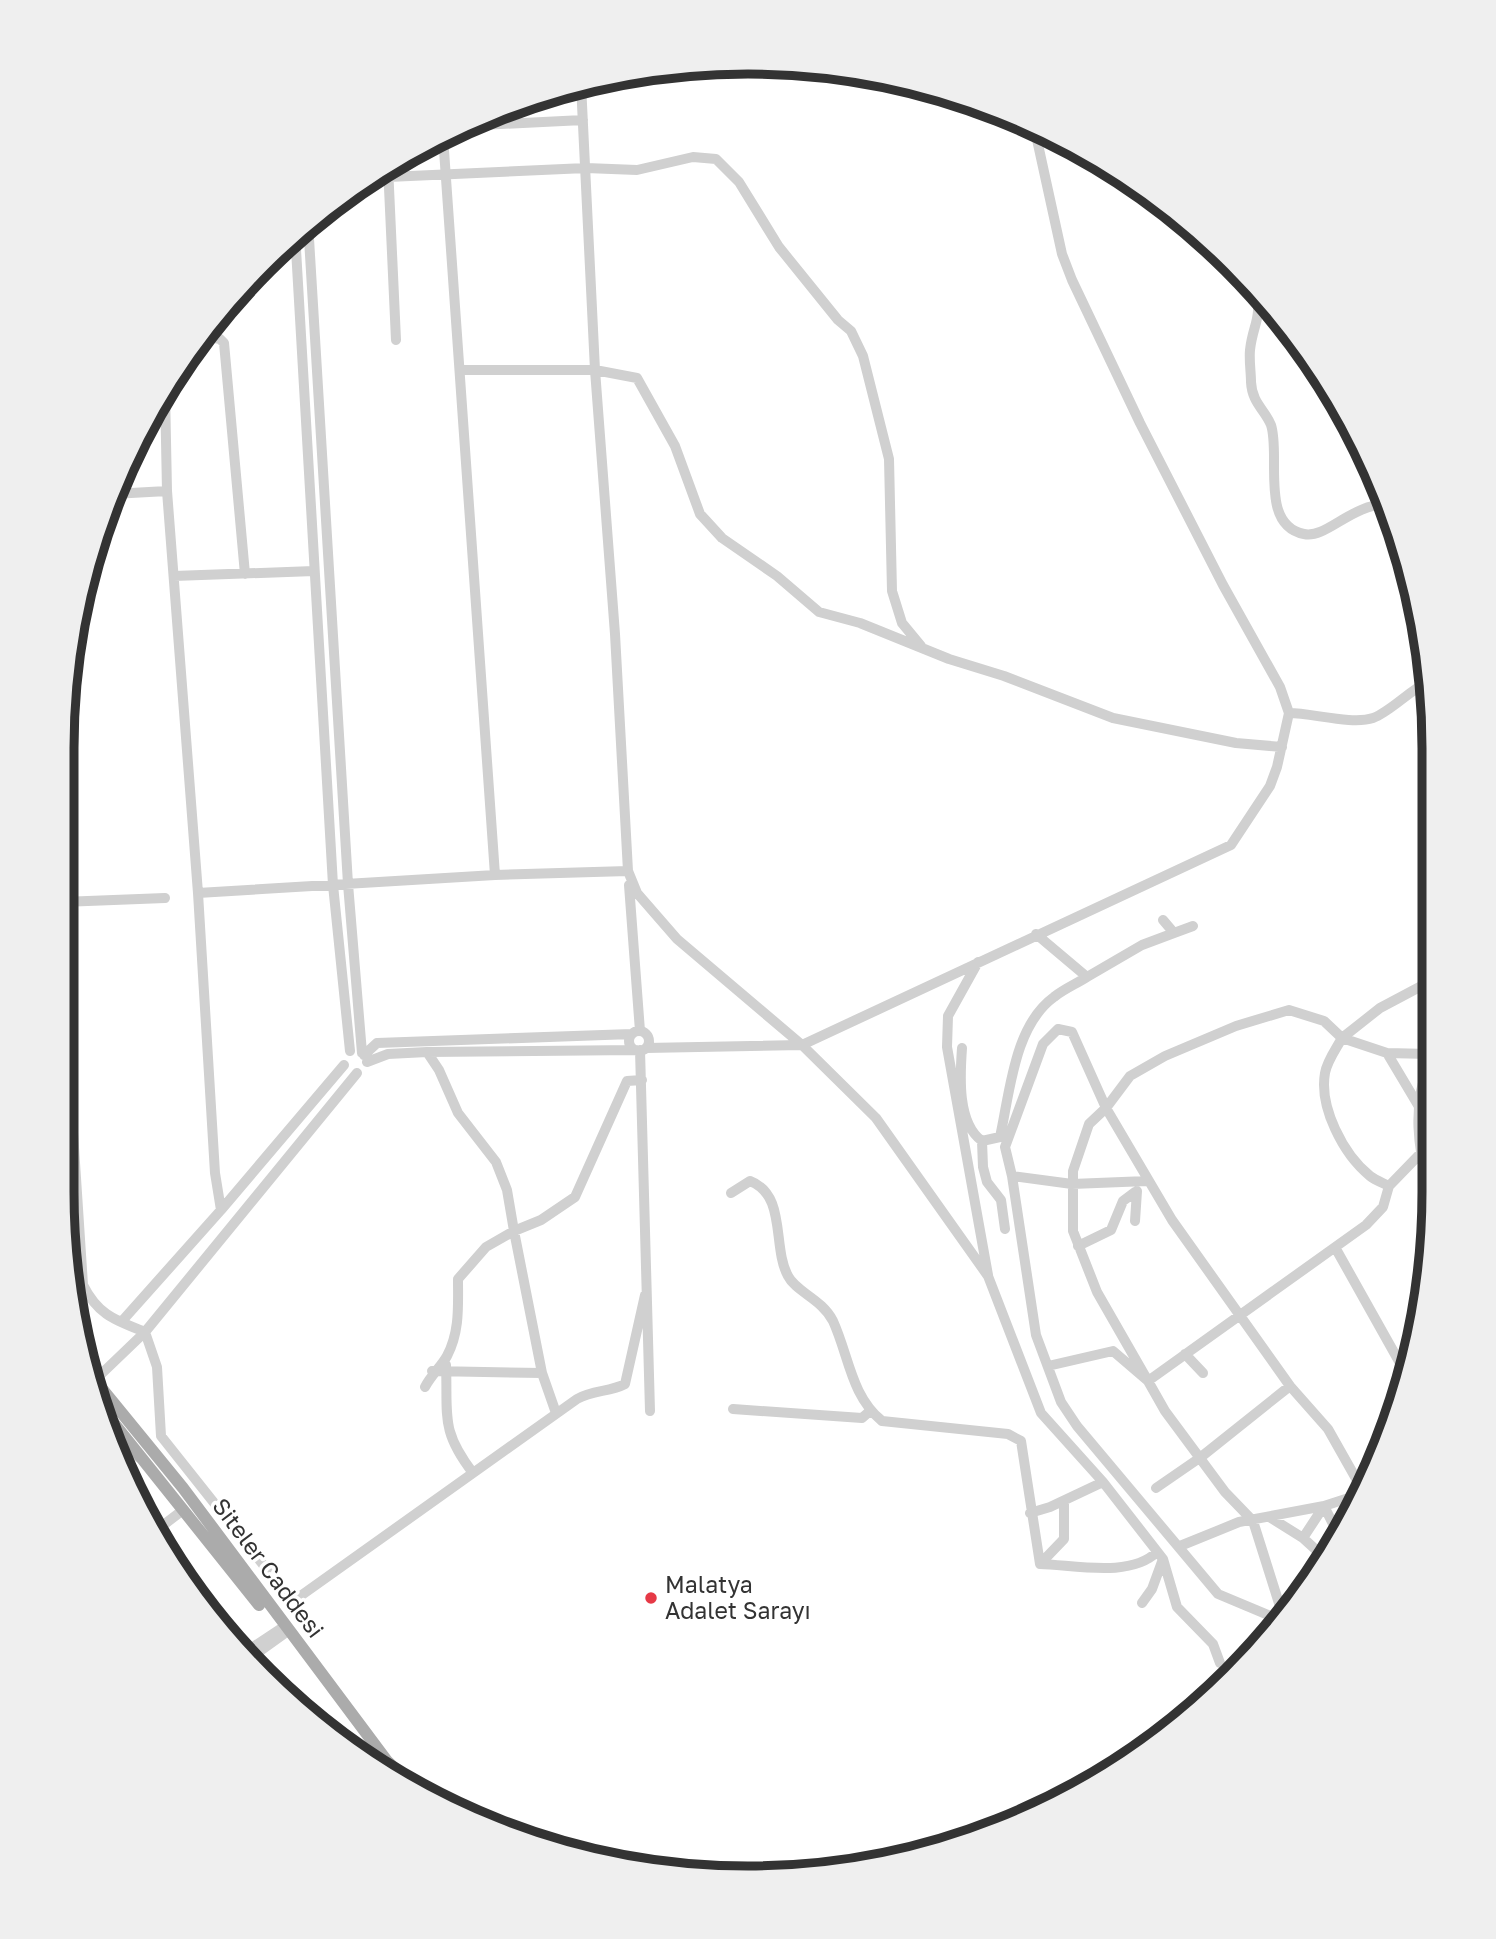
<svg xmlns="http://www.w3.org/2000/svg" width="1496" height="1939" font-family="'Golos Text',sans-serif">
<rect width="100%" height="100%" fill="#fff"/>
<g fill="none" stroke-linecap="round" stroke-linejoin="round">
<!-- minor -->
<path stroke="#d0d0d0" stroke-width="10" d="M481 125 583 120
M443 136 495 875
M388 166 396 340
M388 177 586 168 637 170 693 157 716 159 739 182 779 247 838 320 851 331 863 356 889 459 892 591 902 623 921 646
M308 222 348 884 362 1053
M295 232 333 885 350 1051
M276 252 296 250
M1255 288C1263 319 1253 323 1250 350 1249 361 1251 372 1251 382 1252 403 1265 410 1271 425 1281 455 1259 525 1304 534 1327 539 1353 502 1388 505
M200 335 220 339 224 343 245 574
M461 370H595L637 378 675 446 700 514 722 538 777 576 819 612 860 623 949 659 1004 676 1113 718 1236 743 1282 747
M165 391 167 491 198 893 495 875 628 871 615 634 595 370 581 84
M113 494 167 491
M174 576 314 571
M1289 713C1312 713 1352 725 1373 718 1390 712 1410 690 1429 681
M628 871 637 893 677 939 802 1045 876 1118 988 1276 1041 1413 1103 1482 1163 1559 1177 1607 1213 1644 1220 1663
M629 885 640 1031
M198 893 215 1173 221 1210
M62 902 165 898
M1174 933 1193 926
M978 962 948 1016 947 1047 988 1275
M62 964 83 1285C98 1315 115 1320 145 1332L95 1380
M1087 977 1142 945 1174 933 1163 920
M629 1041a10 10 0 1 1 20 0a10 10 0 1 1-20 0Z
M646 1048 802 1045 1231 845 1270 786 1277 767 1289 713 1280 687 1223 585 1140 423 1072 280 1062 254 1034 126
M962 1048C960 1076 957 1123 982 1141L1000 1137C1010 1092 1014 1026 1054 997 1064 989 1076 984 1087 977L1036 934
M640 1050 650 1411
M1387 1053 1418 1105
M1429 1054 1387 1053 1342 1038 1380 1008 1429 982
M364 1055 377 1043 632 1034
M367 1062 388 1054 427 1052 636 1050
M357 1073 145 1332 157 1367 161 1436 288 1596 299 1597 577 1399C593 1390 610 1392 625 1384L645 1295
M982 1141 983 1167 987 1182 1001 1200 1005 1229
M1012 1176 1005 1147 1043 1044 1058 1029 1072 1032 1106 1108 1172 1220 1290 1386 1328 1429 1363 1491
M1147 1181 1072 1184 1012 1176 1036 1335 1061 1402 1077 1426 1218 1594 1280 1620
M1389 1186C1383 1183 1375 1180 1370 1176 1343 1154 1319 1107 1325 1073 1327 1061 1336 1049 1342 1038L1324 1021 1289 1010 1236 1026 1165 1056 1130 1076 1106 1108 1089 1124 1073 1171V1231L1097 1292 1148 1381 1366 1225 1383 1207 1389 1186 1420 1154
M1429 1190C1418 1148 1412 1106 1429 1064
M731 1193 750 1181C787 1195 772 1247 788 1276 796 1292 822 1299 833 1321 849 1356 851 1396 882 1421L1008 1434 1021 1441 1040 1564
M1135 1221 1137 1191
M1078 1246 1111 1230 1123 1201 1135 1192
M1336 1249 1405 1372
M123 1320 221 1210 344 1065
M1185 1354 1203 1373
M446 1365C448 1416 440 1430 473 1473
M1048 1366 1113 1351 1148 1381 1165 1411 1225 1492 1253 1521 1283 1616
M432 1371 542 1373 556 1413
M542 1373 514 1231 541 1220 575 1197 627 1081 642 1080
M425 1387C431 1375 441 1367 447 1356 460 1331 458 1306 458 1279L486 1247 514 1231 507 1190 496 1162 458 1113 439 1070 427 1052
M733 1409 862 1418 870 1411
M117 1447 142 1459
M1156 1488 1201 1457 1290 1386
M1324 1506 1303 1538 1326 1559
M1324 1506 1339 1536
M1030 1513 1050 1507 1103 1482
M1271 1518 1303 1538
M153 1533 183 1510
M1180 1546 1239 1522 1324 1506 1361 1494
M1040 1564C1075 1565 1130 1578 1157 1552
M1040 1564 1064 1539V1501
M1312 1580H1313
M1142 1603 1152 1589 1163 1559
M244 1653 285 1626
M249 1659 288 1631"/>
<!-- major -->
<path stroke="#ababab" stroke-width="12" d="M85 1368 183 1488 387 1761 419 1792
M100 1406 259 1605"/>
</g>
<!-- markers -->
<circle fill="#e63946" stroke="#fff" stroke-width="2.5" cx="651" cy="1598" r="7"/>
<g text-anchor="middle" stroke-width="7" stroke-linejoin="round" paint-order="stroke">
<!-- street labels -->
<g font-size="23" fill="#333" stroke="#fff">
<text transform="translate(268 1568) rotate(53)" y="8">Siteler Caddesi</text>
</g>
<!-- poi labels -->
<g font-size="23" fill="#333" stroke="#fff" text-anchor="start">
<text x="665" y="1593">Malatya<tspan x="665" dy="26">Adalet Sarayı</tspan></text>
</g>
</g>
<!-- crop -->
<path d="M0 0H1496V1939H0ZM748 74H748A674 674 0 0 1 1422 748V1192A674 674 0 0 1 748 1866H748A674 674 0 0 1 74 1192V748A674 674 0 0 1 748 74Z" fill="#efefef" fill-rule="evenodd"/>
<path fill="none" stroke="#333" stroke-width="9" d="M748 74H748A674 674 0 0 1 1422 748V1192A674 674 0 0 1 748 1866H748A674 674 0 0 1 74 1192V748A674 674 0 0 1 748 74Z"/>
</svg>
